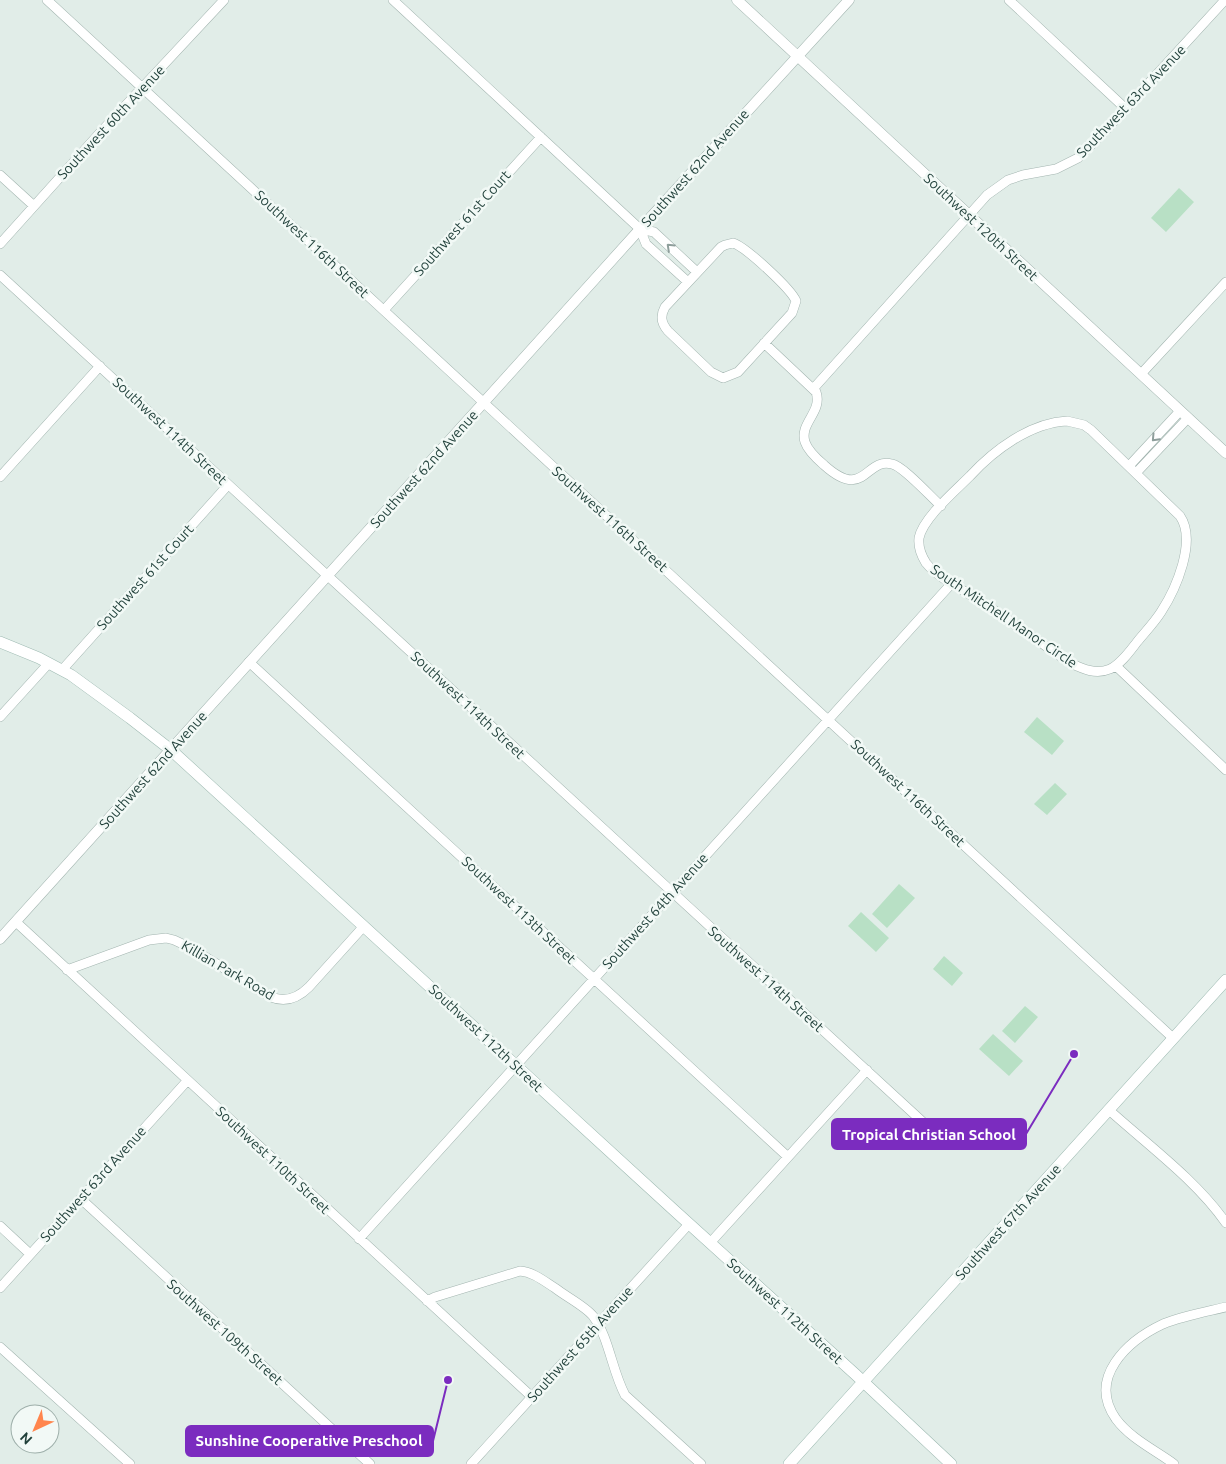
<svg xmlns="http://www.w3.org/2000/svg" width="1226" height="1464" font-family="Ubuntu,sans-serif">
<rect width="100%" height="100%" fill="#e1ede8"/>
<!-- green -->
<path fill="#b8e0c5" d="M1179 188 1194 202 1166 232 1151 218Z
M1037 717 1064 741 1052 755 1024 732Z
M1055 783 1067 794 1047 815 1034 804Z
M899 884 915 898 887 928 872 914Z
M861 912 889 938 876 952 848 926Z
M944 956 963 973 952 986 933 969Z
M1025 1006 1038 1017 1015 1043 1002 1031Z
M993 1034 1023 1061 1009 1076 979 1049Z"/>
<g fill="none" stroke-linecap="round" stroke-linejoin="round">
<!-- minor casing -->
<g stroke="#a3b5b0" stroke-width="10">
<path id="minor" d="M47 0 1173 1038
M393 0 640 229 646 244 688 282
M1009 0 1126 109
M0 175 34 206
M640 229 654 232 697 272
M733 243C746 247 791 289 796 301L792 313 738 372 723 378 711 372 668 331C661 323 660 316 665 307L721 247 725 245Z
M0 244 97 136 224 0
M0 275 937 1135
M384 310 541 137
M764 343 816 392C823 412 799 423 805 442 808 451 817 459 824 465 865 502 865 457 892 464 903 466 931 497 941 506
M1141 374 1226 282
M813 389 987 195 1008 180 1023 175 1056 169 1078 158 1105 131 1225 0
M1067 421 1084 425 1091 430 1180 516C1197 541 1176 589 1161 612 1154 623 1145 632 1137 642 1130 651 1121 664 1110 669 1096 675 1083 669 1070 663 1040 642 1010 621 979 600 963 590 938 578 926 563 921 555 918 547 919 538 923 518 955 491 970 476 994 450 1030 423 1067 421Z
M1129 466 1180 411
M1136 473 1188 418
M0 477 100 366
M249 662 788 1157
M1116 666 1226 770
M62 670 228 485
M0 717 49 663
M16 922 532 1397
M67 970 149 940 166 938 174 940 189 947 271 997C286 1003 298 998 309 987L364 926
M1109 1110C1148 1145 1197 1181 1226 1223
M81 1199 370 1464
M0 1226 30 1254
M359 1239 952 583
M710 1243 867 1070
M0 1288 187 1081
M427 1301 435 1297 520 1271C533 1272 544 1281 555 1288 565 1296 585 1306 593 1316 609 1337 612 1371 625 1395L701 1464
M0 1347 130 1464
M471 1464 689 1224
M1174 1464C1155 1450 1131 1439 1116 1419 1087 1378 1127 1341 1163 1324 1183 1316 1205 1312 1226 1307"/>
</g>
<!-- tertiary casing -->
<g stroke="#a3b5b0" stroke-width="11">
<path id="tertiary" d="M737 0 1226 453
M0 939 640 229 849 0"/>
</g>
<!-- secondary casing -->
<g stroke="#9ebab2" stroke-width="12">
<path id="secondary" d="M0 642 39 658 71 675 130 718 171 750 676 1212 855 1374 951 1464
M789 1464 1226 980"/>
</g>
<!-- minor -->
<use href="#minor" stroke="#fff" stroke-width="9"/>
<!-- tertiary -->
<use href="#tertiary" stroke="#fff" stroke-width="10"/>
<!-- secondary -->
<use href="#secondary" stroke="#fff" stroke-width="11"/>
</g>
<!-- one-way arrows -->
<defs><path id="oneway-chevron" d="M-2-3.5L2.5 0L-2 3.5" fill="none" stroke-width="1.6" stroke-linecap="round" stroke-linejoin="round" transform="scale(1.25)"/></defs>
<g stroke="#8f9f9c">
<use href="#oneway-chevron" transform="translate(670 247) rotate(-137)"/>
<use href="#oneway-chevron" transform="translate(1155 438) rotate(133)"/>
</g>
<g text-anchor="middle" stroke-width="5" stroke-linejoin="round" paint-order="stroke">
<!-- street labels -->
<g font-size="14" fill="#1f3f39" stroke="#f2f9f6">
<text transform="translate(1131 101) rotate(-46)" y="5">Southwest 63rd Avenue</text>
<text transform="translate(111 122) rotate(-47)" y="5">Southwest 60th Avenue</text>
<text transform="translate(695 168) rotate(-48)" y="5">Southwest 62nd Avenue</text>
<text transform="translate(462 223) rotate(-48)" y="5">Southwest 61st Court</text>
<text transform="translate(981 227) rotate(43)" y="5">Southwest 120th Street</text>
<text transform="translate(312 244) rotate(43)" y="5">Southwest 116th Street</text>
<text transform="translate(170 431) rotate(43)" y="5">Southwest 114th Street</text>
<text transform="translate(424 469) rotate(-48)" y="5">Southwest 62nd Avenue</text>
<text transform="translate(610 519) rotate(42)" y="5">Southwest 116th Street</text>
<text transform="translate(145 577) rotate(-48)" y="5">Southwest 61st Court</text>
<text transform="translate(1004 616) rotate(34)" y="5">South Mitchell Manor Circle</text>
<text transform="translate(468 705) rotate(43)" y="5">Southwest 114th Street</text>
<text transform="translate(153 770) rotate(-48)" y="5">Southwest 62nd Avenue</text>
<text transform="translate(908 793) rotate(43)" y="5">Southwest 116th Street</text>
<text transform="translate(519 910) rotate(43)" y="5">Southwest 113th Street</text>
<text transform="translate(655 911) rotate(-48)" y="5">Southwest 64th Avenue</text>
<text transform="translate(228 970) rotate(30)" y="5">Killian Park Road</text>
<text transform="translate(766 979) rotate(42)" y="5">Southwest 114th Street</text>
<text transform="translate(486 1038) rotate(43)" y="5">Southwest 112th Street</text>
<text transform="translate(273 1160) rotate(43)" y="5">Southwest 110th Street</text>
<text transform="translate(93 1184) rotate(-48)" y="5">Southwest 63rd Avenue</text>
<text transform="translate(1008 1222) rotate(-48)" y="5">Southwest 67th Avenue</text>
<text transform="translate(785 1311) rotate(42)" y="5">Southwest 112th Street</text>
<text transform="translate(225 1332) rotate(42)" y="5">Southwest 109th Street</text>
<text transform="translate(580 1344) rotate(-48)" y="5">Southwest 65th Avenue</text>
</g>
</g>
<!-- callouts -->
<path fill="none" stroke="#7b2cbf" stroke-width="2" d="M1074 1054L1026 1134M448 1380L433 1441"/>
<g fill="#7b2cbf" stroke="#f2f9f6" stroke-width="2">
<circle cx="1074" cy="1054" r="5"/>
<circle cx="448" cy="1380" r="5"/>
</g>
<g fill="#7b2cbf" stroke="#7b2cbf" stroke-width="2">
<rect x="832" y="1119" width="194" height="30" rx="5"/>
<rect x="186" y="1426" width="247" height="30" rx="5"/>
</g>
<g font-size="15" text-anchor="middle" font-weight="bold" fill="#fff">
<text x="929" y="1140">Tropical Christian School</text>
<text x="309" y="1446">Sunshine Cooperative Preschool</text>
</g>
<!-- north arrow -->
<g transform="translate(35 1429) rotate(224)"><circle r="24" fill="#f2f9f6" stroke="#9eafaa"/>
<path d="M0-4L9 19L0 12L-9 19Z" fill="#ff854d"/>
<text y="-8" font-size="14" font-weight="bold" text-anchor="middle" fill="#1f3f39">N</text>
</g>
</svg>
